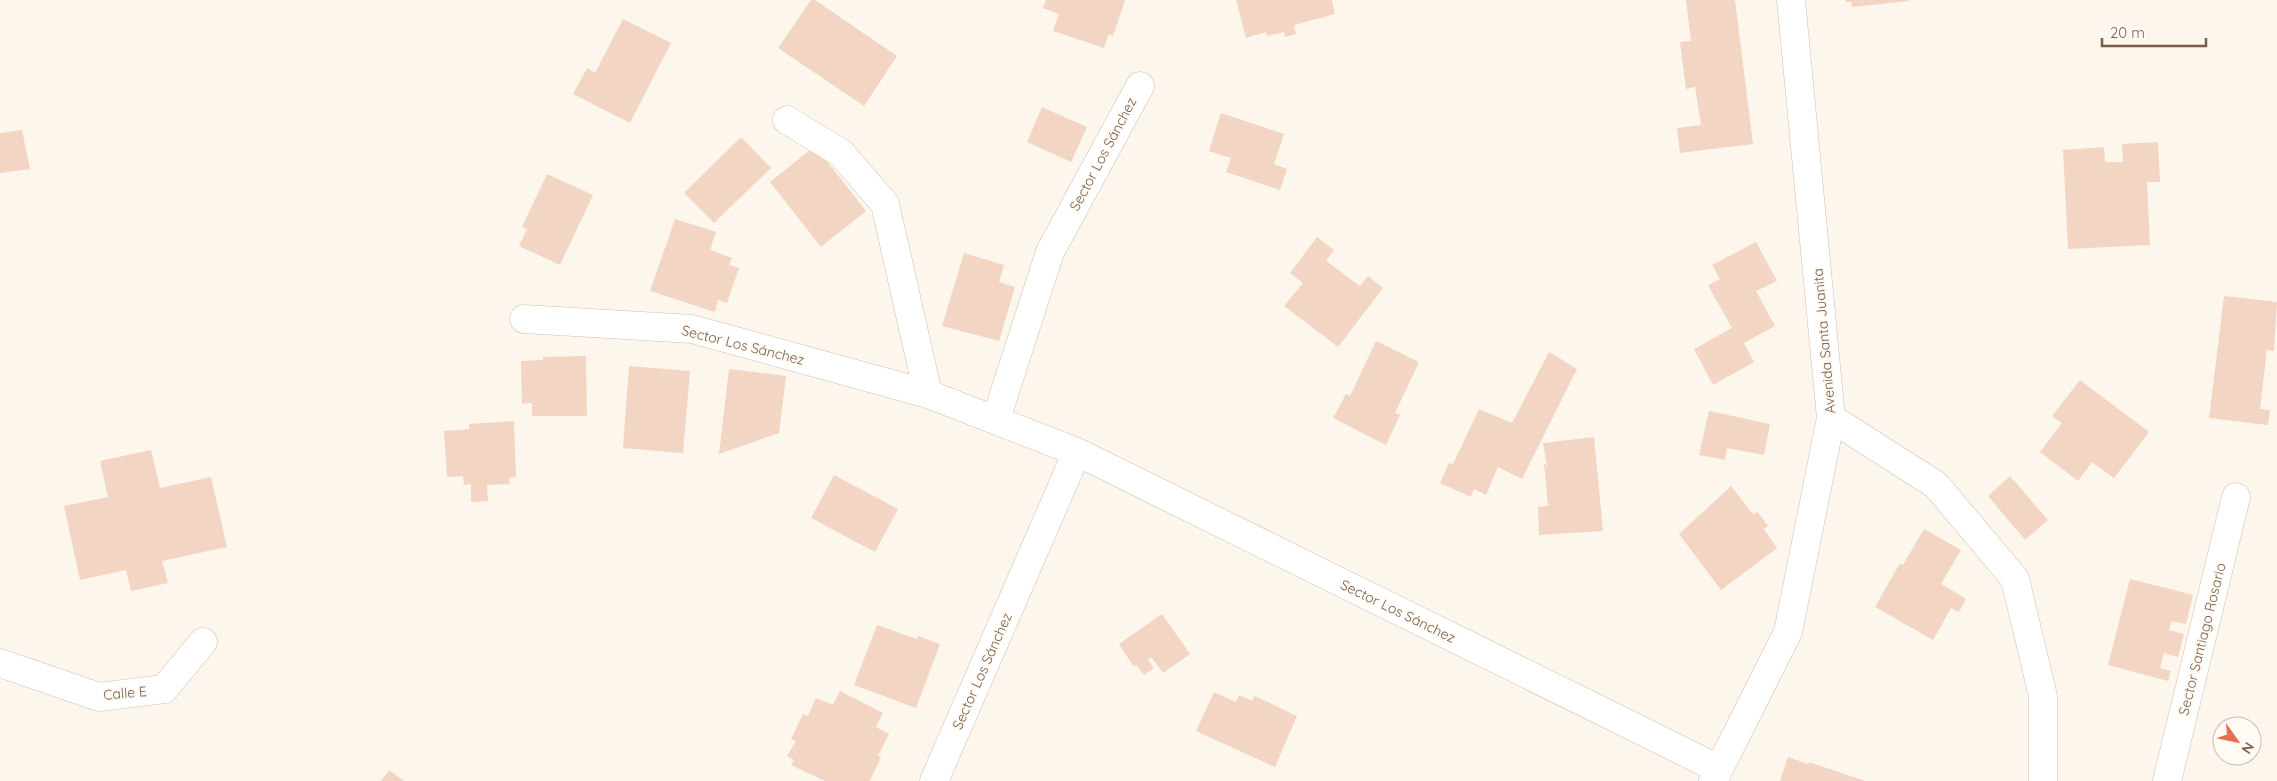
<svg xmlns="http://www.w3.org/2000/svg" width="2277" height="781" font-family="Quicksand,sans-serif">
<rect width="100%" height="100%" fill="#fdf6ec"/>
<!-- building -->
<path fill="#f3d5c3" d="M811 0H815L897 56 864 106 778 48Z
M1046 0H1125L1113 36 1109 34 1104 48 1053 31 1059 14 1043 8Z
M1236 0H1332L1335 14 1294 25 1296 34 1285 37 1284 32 1267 36 1266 32 1246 38Z
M1686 0H1735L1753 144 1680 153 1677 128 1701 125 1695 87 1686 89 1680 42 1691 41Z
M1846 0H1909V1L1852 7 1851 2H1846Z
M623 19 671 43 630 123 573 94 587 68 595 73Z
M1042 107 1087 127 1071 162 1027 142Z
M1221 113 1284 134 1274 164 1287 169 1280 190 1226 172 1231 158 1209 151Z
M22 130 30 169 0 173V133Z
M741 137 771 168 714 223 684 193Z
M2158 142 2160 182H2147L2150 245 2068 249 2063 150 2104 147 2105 162H2123L2122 144Z
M815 146 866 211 821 247 770 182Z
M547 174 593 195 560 265 519 246 527 229 522 227Z
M675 219 716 232 710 250 732 258 729 265 739 268 727 303 718 300 715 312 650 291Z
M1317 237 1334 250 1326 261 1360 286 1368 276 1383 288 1338 347 1284 306 1303 283 1290 273Z
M1756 242 1777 281 1756 291 1775 326 1744 343 1754 362 1713 385 1694 349 1732 328 1708 285 1720 279 1712 265Z
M964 253 1004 265 999 282 1015 287 999 341 942 326Z
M2224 296 2277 302 2274 351 2267 350 2260 409 2270 410 2268 425 2209 418Z
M1376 341 1419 362 1395 413 1400 415 1386 445 1333 418 1346 394 1350 396Z
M1549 352 1577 369 1522 479 1498 467 1486 495 1474 489 1471 497 1440 483 1449 463 1453 464 1479 409 1512 423Z
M586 356 587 416H532V403L522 404 521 361 543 360V357Z
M629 366 690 371 683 453 623 448Z
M729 369 786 376 779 433 719 454Z
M2080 380 2149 432 2114 478 2092 462 2078 481 2040 452 2062 423 2052 416Z
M1709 411 1770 424 1764 455 1727 448 1725 460 1699 455Z
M514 421 516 477 509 478 510 484 487 485 488 501 471 502V484L464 485 463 476 447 477 444 431 469 429V424Z
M1594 437 1603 531 1539 535 1538 507 1548 506 1544 463 1547 466 1543 443Z
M151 450 160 488 211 477 227 547 162 561 168 583 131 591 126 570 80 580 64 506 108 497 100 461Z
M834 475 898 509 875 552 811 518Z
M2010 476 2048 520 2025 540 1988 496Z
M1731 486 1753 514 1758 512 1768 526 1764 529 1777 548 1721 590 1679 534Z
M1924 529 1961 550 1941 584 1966 599 1959 612 1951 608 1933 640 1875 607 1900 563 1903 565Z
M2130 579 2193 595 2186 624 2172 621 2169 630 2184 634 2178 657 2164 653 2160 668 2171 671 2168 681 2108 665Z
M1162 614 1190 654 1163 673 1151 657 1148 660 1154 668 1144 675 1136 665 1134 667 1119 644Z
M877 625 917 639 918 636 940 644 916 708 854 685Z
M840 691 883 713 876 727 889 734 878 756 881 757 870 781H825L791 765 794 760 787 756 796 741 791 739 803 714 808 716 816 698 833 705Z
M1214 692 1236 702 1239 695 1252 701 1255 696 1297 716 1275 767 1196 731Z
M1788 757 1808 764 1809 762 1865 781H1780Z
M389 770 404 781H381Z"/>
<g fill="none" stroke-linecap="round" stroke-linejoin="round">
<!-- minor casing -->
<g stroke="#d1beb0" stroke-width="29">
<path id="minor" d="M787 120 841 153 885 204 928 394 1077 452 1719 769
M524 319 692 329 928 394
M1831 418 1936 485 2015 579 2043 696V781
M996 419 1050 252 1140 86
M0 663 99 697 164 689 203 642
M934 781 1077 452
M1713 781 1788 632 1831 418 1791 0
M2167 781 2236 497"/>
</g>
<!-- minor -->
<use href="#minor" stroke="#fff" stroke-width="28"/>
</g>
<g text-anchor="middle" stroke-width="4" stroke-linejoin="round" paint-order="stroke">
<!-- street labels -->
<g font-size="14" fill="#7a5c4d" stroke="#fffaf3">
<text transform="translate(1103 154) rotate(-62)" y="5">Sector Los Sánchez</text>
<text transform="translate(1824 341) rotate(-95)" y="5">Avenida Santa Juanita</text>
<text transform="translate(743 345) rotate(14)" y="5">Sector Los Sánchez</text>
<text transform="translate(1398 611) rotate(26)" y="5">Sector Los Sánchez</text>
<text transform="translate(2202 639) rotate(-76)" y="5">Sector Santiago Rosario</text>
<text transform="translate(982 671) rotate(-66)" y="5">Sector Los Sánchez</text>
<text transform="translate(125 693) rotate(-5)" y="5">Calle E</text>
</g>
</g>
<!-- north arrow -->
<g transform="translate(2237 741) rotate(123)"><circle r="24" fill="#fffaf3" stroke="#cabbb1"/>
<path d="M0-4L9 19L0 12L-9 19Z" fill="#e76f51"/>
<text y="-8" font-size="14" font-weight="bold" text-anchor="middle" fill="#7a5c4d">N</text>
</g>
<!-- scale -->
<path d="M2102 38v8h104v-8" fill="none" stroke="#7a5c4d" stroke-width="2.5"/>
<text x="2110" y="38" font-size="15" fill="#7a5c4d" stroke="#fffaf3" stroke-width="4" paint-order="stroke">20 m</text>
</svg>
